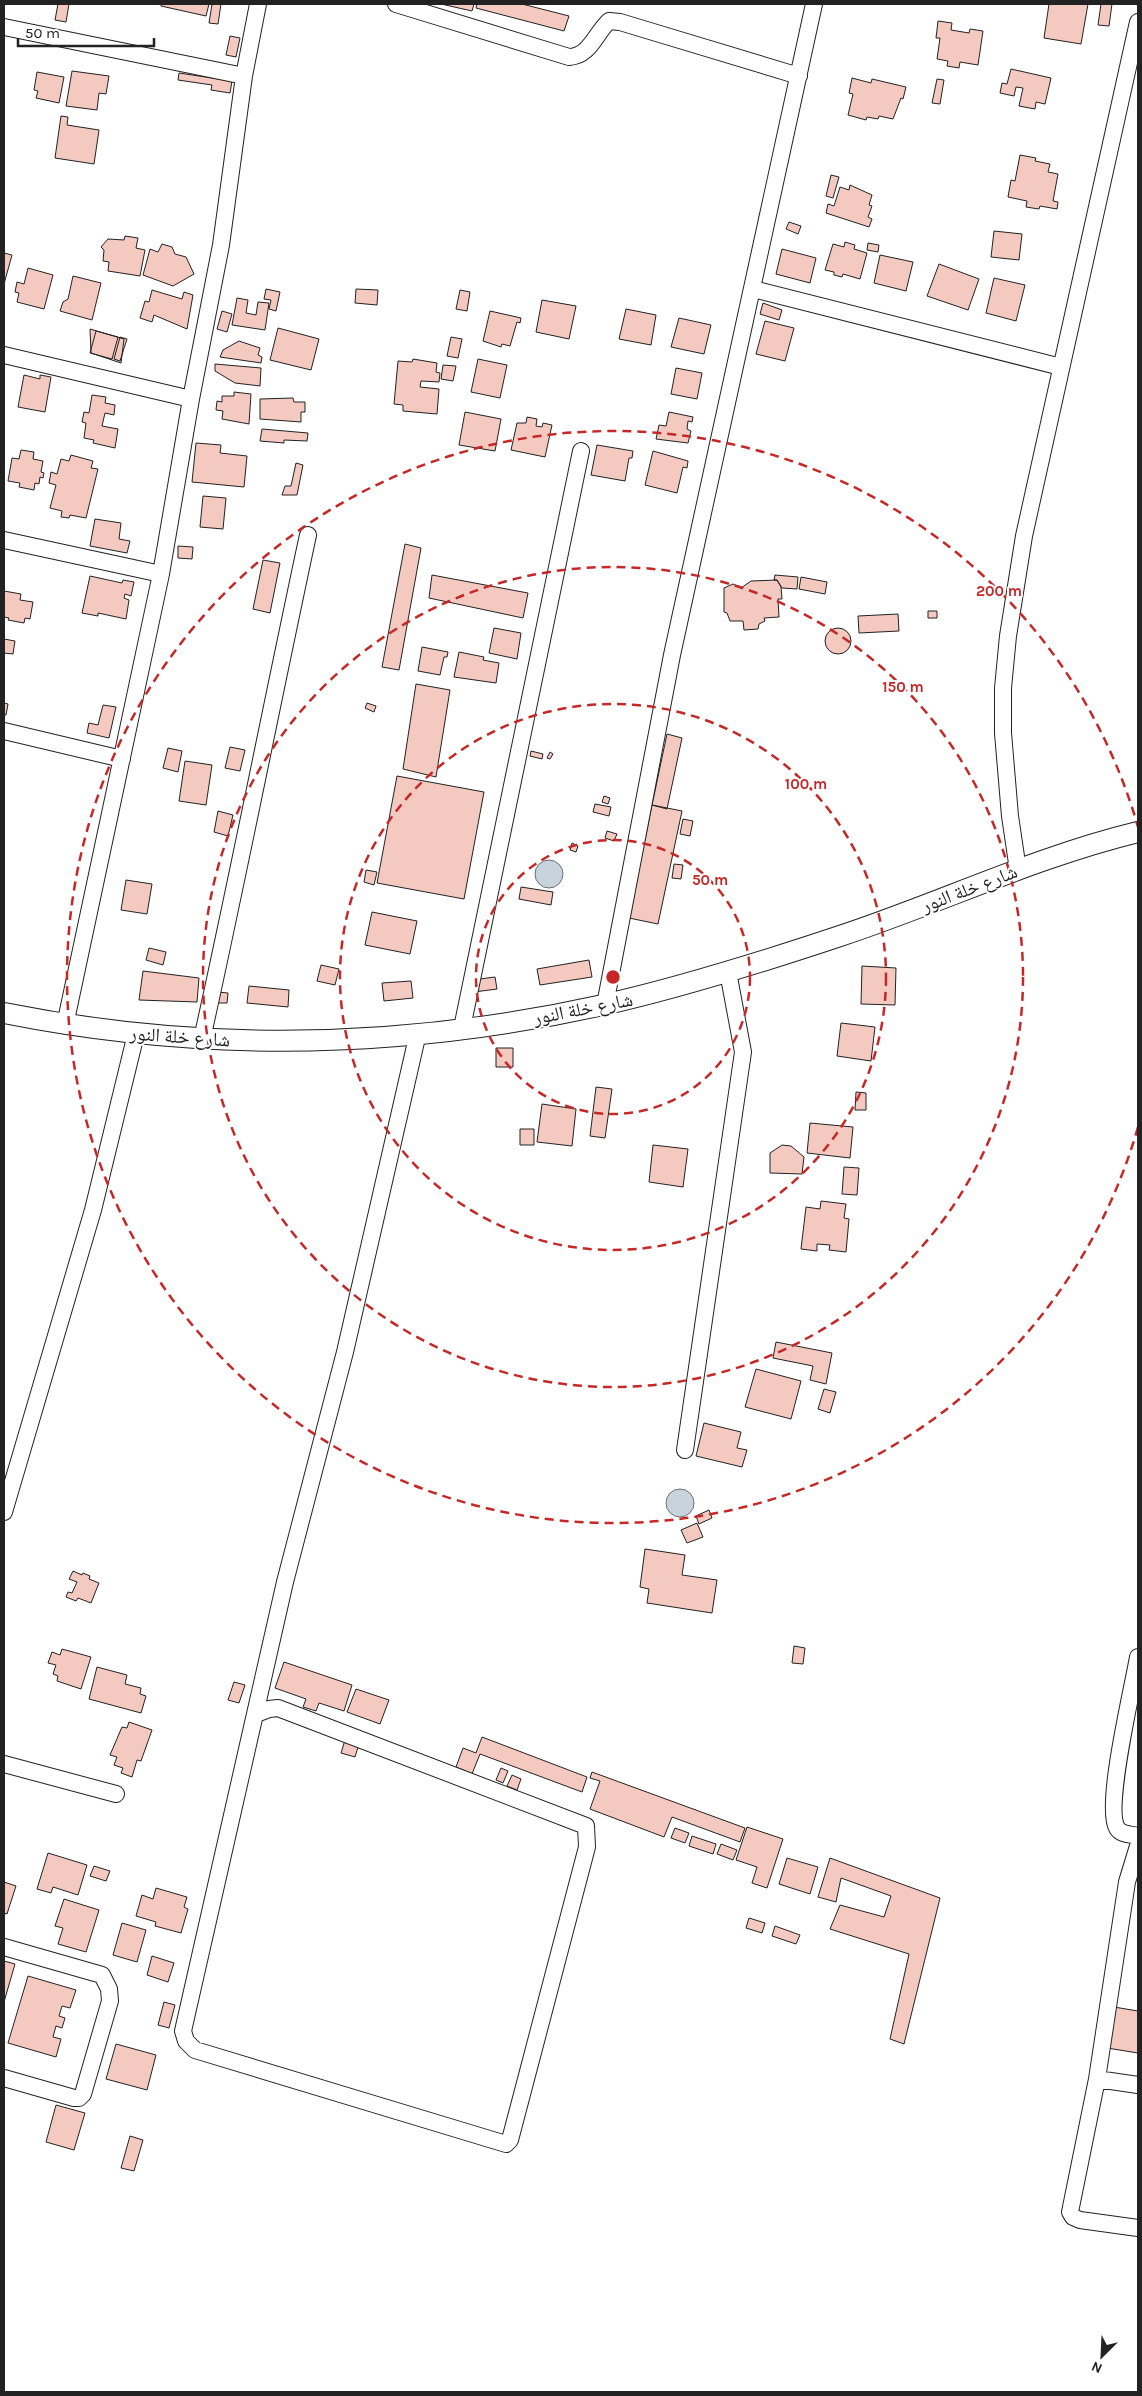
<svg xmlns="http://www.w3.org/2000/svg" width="1142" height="2396" font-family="Karla,'Noto Naskh Arabic',sans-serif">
<rect width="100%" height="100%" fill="#fff"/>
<!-- water -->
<path fill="#c7d3dd" stroke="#6f6f6f" d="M535 874a14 14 0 1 1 28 0a14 14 0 1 1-28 0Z
M666 1503a14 14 0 1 1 28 0a14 14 0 1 1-28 0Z"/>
<!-- building -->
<path fill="#f3c9c0" stroke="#222" d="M58 4H69L66 22 55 20Z
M161 4H209L206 16 161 6Z
M212 4H221L218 24 209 23Z
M441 4H474L472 11Z
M477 4H522L569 16 564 31 476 8Z
M1049 4H1088L1081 44 1044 38Z
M1101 4H1112L1109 26 1098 25Z
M938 21 952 23 951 30 969 33 970 29 983 31 978 65 960 62 959 68 947 66 948 61 937 59 940 38H936Z
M230 36 240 38 236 57 226 55Z
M1011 69 1051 78 1045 104 1036 102 1035 109 1019 106 1023 88 1016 87 1014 96 1000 93 1002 83 1007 84Z
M72 71 109 76 106 94 99 93 97 110 66 106Z
M37 72 64 77 59 103 36 98 38 91 34 90Z
M179 73 232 81 230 93 211 90 212 85 178 80Z
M852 78 871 83 872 79 906 87 903 99 901 98 893 119 879 116 878 119 867 117 866 120 848 115 853 94 849 93Z
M937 79 944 80 940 104 932 103Z
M61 116 68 117 67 125 99 130 94 164 55 158Z
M1020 155 1036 158 1035 161 1050 164 1048 172 1058 174 1053 201 1058 202 1057 209 1040 206 1039 209 1026 207 1027 201 1008 197 1011 180 1015 181Z
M831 175 839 177 833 198 826 196Z
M850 185 872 195 869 205 872 206 868 217 872 219 869 227 826 213 828 204 834 206 840 187 849 190Z
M789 222 801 226 798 234 786 229Z
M994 231 1022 234 1019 260 991 257Z
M125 236 138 238 136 248 145 250 140 276 108 271 109 262 103 261 104 250 101 247 108 239 124 240Z
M845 242 855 245 854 249 867 253 860 279 843 274 842 277 834 275V272L825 270 833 244 844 247Z
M868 243 879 245 878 252 867 250Z
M162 244 172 247 175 254 186 257 194 274 173 286 143 275 150 249 158 252Z
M782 249 816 258 810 283 776 274Z
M4 253 12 255 4 284Z
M880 255 913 262 906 291 874 283Z
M939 264 979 279 968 310 927 296Z
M28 268 53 275 44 309 17 302 19 293 15 292 17 282 24 284Z
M73 276 101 283 92 320 60 311 63 302 68 299Z
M994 278 1025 285 1016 321 986 313Z
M266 289 280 292 276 311 269 309 271 300 264 299Z
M356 289 378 290 377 305 355 303Z
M152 290 182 299 184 292 193 295 187 329 154 315 152 322 140 318 145 301 149 302Z
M460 290 470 292 467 311 456 309Z
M237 298 248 300 246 313 256 315 258 302 269 303 265 330 232 325Z
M542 300 576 306 569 339 536 332Z
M763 303 782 310 779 320 760 314Z
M626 309 656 315 651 345 619 339Z
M222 311 232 314 227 332 217 329Z
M490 311 521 318 520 323 517 322 510 346 502 344 501 347 483 341Z
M679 318 711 325 704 354 671 347Z
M765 321 794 328 785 361 756 354Z
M278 328 319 339 311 370 270 360Z
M90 329 124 339 121 363 91 353Z
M96 331 118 337 112 359 90 353Z
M120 337 127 339 120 361 114 359Z
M451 337 462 339 458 358 447 356Z
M239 341 260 348 258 355 262 357 261 363 220 357 223 350Z
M413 359 437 363 436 372 440 373 439 382 421 381 420 387 439 389 437 414 403 411V405L394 404 398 361 412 362Z
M478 359 507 365 500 398 471 392Z
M215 364 261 368 260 386 235 383 215 371Z
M443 365 456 366 453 381 441 379Z
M676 368 702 373 697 399 671 394Z
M24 375 40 379V375L51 377 45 412 18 407Z
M234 392 251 394 249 424 222 419 223 411 216 410 217 401 222 402V396H234Z
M92 395 106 397 105 403 115 405 114 415 105 413 102 426 118 429 115 448 93 443 94 440 84 438 86 423 82 422 84 412 89 413Z
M293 398 294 402H305V412H301V422L260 419V399Z
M465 412 501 419 495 451 459 445Z
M669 412 693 417 692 422 688 421 687 429 691 431 688 443 656 439 659 425 666 426Z
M527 417 537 419 536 426 542 427 543 423 552 425 545 457 511 450 517 423H526Z
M262 429 308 433 307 441 284 440V443L260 441Z
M196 443 221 445 220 453 247 456 244 487 192 482Z
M597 445 633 451 632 458H629L625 481 591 475Z
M21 450 34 452 33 459 43 461 41 472 44 473 43 478 40 477 39 484 35 483 34 490 19 487 20 483 8 481 12 458 19 459Z
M653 451 688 461 687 468 683 467 677 493 645 485Z
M71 455 93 461 91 468 98 469 86 518 70 515 69 518 61 517 62 511 50 508 56 485 49 483 51 472 57 474 61 459 69 461Z
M296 463 303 465 297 495H282L285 486H291Z
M203 496 226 498 223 529 200 527Z
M95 519 121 523 119 539 130 541 127 553 90 546Z
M405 544 421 548 399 670 382 667Z
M178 546 193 547 192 559 178 558Z
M263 560 280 563 270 613 253 609Z
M432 575 528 593 523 618 429 598Z
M775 575 798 577 797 589 782 588 777 580H774Z
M90 576 122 583 123 580 134 582 131 596 125 594 124 598 129 600 126 619 98 613V616L82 613Z
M801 577 827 582 825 594 799 589Z
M777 580 781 587 782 599H778L779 617 764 618 765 621 759 624 758 629 744 630 743 621H730L727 613 724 612V588L733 584 741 588 751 581Z
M4 591 21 594 20 600 33 602 30 619 25 618 24 623 8 620 9 618 4 617Z
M928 611H937V618H928Z
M898 614 899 631 859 633 858 616Z
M825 641a13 13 0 1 1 26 0a13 13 0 1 1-26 0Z
M494 628 521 633 517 659 489 653Z
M4 639 15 641 13 654 4 653Z
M422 647 448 652 447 657H444L440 675 418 671Z
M459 652 484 657 483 660 499 663 496 683 454 677Z
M416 684 450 690 436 777 403 769Z
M4 703 8 704 6 715H4Z
M367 703 376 706 374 712 365 708Z
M103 705 116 707 109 738 87 733 89 723 98 725Z
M667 734 682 738 667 809 652 805Z
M230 747 245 750 240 771 225 768Z
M168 748 182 751 178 772 163 768Z
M531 751 543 754 542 759 530 756Z
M550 752 553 754 550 759 547 758Z
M185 761 212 765 206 805 179 801Z
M397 776 484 792 464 899 377 883Z
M604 796 610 798 608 804 602 802Z
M595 804 611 807 609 816 593 812Z
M652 805 682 811 658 924 629 918Z
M218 811 233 815 228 836 214 832Z
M683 819 693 821 690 836 680 834Z
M607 831 617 834 614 841 605 838Z
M572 843 578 846 576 852 570 850Z
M674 864 683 865 681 879 672 878Z
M366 870 377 872 374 885 364 882Z
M126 880 152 884 147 914 121 910Z
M521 887 553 892 551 905 519 899Z
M372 912 417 921 410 954 365 945Z
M149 948 166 952 163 965 146 960Z
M589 960 592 977 540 985 537 969Z
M321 965 339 969 335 985 317 981Z
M862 966 896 968 895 1005 861 1004Z
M143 971 199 978 197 1002 139 1000Z
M495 977 497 989 474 992 472 980Z
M411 981 413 998 384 1001 382 983Z
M249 986 289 990 288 1007 247 1003Z
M217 992 228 993 227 1003H216Z
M841 1023 875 1027 871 1061 837 1056Z
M496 1048H513V1067H496Z
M596 1087 612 1089 605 1138 590 1136Z
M856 1092 866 1093V1110H855Z
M542 1104 576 1109 572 1146 537 1142Z
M810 1123 853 1127 850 1158 807 1153Z
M520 1129H534V1145H520Z
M653 1145 688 1149 683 1187 649 1182Z
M782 1145 791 1146 804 1157 802 1174 770 1173V1153Z
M844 1167 859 1168 857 1195 842 1194Z
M821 1201 846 1204 844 1218 849 1219 846 1252 829 1250 830 1245 817 1244V1251L801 1249 806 1207 820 1209Z
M776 1342 832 1353 826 1384 810 1380 813 1366 773 1358Z
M756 1369 801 1381 791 1419 745 1407Z
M824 1389 836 1392 830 1413 818 1409Z
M704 1423 741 1432 737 1448 747 1450 742 1467 696 1456Z
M709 1510 712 1518 699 1524 696 1516Z
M697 1523 703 1537 687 1543 681 1530Z
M645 1549 685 1555 682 1575 717 1580 712 1613 647 1603 649 1589 640 1587Z
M73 1571 82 1575 83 1573 90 1576 89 1579 99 1583 91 1603 78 1598 76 1601 66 1597 68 1592 72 1593 77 1582 69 1579Z
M794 1646 805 1648 803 1664 792 1663Z
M62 1649 91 1657 81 1689 57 1681 58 1676 53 1674 56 1665 48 1663 52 1652 60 1655Z
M284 1662 352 1685 344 1711 319 1703 316 1711 303 1707 306 1699 275 1688Z
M97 1667 127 1675 125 1684 141 1688 140 1694 146 1696 141 1713 89 1699Z
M234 1682 245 1685 239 1703 228 1700Z
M356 1689 389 1700 380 1724 347 1712Z
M129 1722 152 1730 141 1761 137 1760 132 1777 121 1773 123 1768 114 1765 117 1757 110 1755 122 1727 127 1728Z
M482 1737 587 1777 582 1792 480 1754 472 1774 456 1767 463 1748 476 1753Z
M345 1740 359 1744 355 1757 341 1753Z
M501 1768 508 1771 503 1783 496 1780Z
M592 1772 745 1828 740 1842 672 1817 664 1837 590 1809 600 1781 590 1778Z
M512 1775 521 1779 517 1790 507 1786Z
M747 1827 783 1839 767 1888 752 1883 757 1867 736 1860Z
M675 1828 689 1833 685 1843 671 1838Z
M692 1836 716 1844 713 1854 689 1846Z
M721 1844 737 1850 733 1860 717 1854Z
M48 1853 87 1865 78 1895 53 1887 51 1893 37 1889Z
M787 1858 818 1867 810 1894 779 1884Z
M830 1858 940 1898 904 2044 890 2039 909 1954 830 1929 840 1905 884 1917 891 1896 841 1878 836 1902 818 1897Z
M94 1866 110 1871 106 1881 90 1876Z
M4 1882 16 1886 7 1914 4 1913Z
M156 1888 187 1897 184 1907 188 1909 181 1933 155 1926 156 1922 136 1916 142 1895 153 1899Z
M64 1899 99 1910 86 1952 58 1944 63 1928 55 1926Z
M749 1918 765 1923 762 1933 746 1928Z
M122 1923 146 1930 137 1962 113 1955Z
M775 1926 800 1935 796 1944 772 1936Z
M152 1956 174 1963 168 1982 147 1975Z
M4 1961 15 1964 4 2002Z
M28 1976 76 1990 70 2008 62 2006 59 2016 65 2018 62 2028 56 2026 53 2037 61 2039 56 2057 8 2043Z
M164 2002 175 2005 169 2028 158 2025Z
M1114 2007 1138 2011V2053L1107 2048Z
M116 2044 156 2055 147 2090 106 2079Z
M56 2105 85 2113 74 2150 46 2142Z
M130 2136 143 2140 134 2171 121 2168Z"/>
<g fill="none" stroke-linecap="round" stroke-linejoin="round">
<!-- minor casing -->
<g stroke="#222" stroke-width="18">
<path id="minor" d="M396 4 569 57C590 56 595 34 609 21L620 22 799 76
M4 27 244 76
M753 289 1061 367
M4 355 191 399
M4 540 161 574
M4 731 122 759
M1018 870 1010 816 1003 733V688L1008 636 1024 536 1138 22
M605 1005 672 655 814 4
M65 1025 161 574 191 399 221 245 244 76 258 4
M462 1028 581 451
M202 1039C239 872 272 703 308 535
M685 1450 743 1052 728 972
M4 1512 93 1210 136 1034
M1138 1657C1133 1687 1104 1807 1117 1828 1121 1835 1131 1834 1138 1836
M256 1714 269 1709 278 1708 586 1826 587 1847 510 2140 506 2144 195 2050 186 2041 183 2031 285 1582 345 1352 418 1033
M4 1764 116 1794
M1138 1846 1127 1882 1097 2079 1070 2212 1073 2217 1080 2220 1138 2228
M4 1947 102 1975 109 1989 110 2001 83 2094 79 2098H74L4 2078
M1097 2079 1138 2085"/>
</g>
<!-- tertiary casing -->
<g stroke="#222" stroke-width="22">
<path id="tertiary" d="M4 1013C204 1053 404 1049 603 1005 683 987 762 962 840 936 940 903 1035 857 1138 832"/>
</g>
<!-- minor -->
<use href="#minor" stroke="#fff" stroke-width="16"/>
<!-- tertiary -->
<use href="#tertiary" stroke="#fff" stroke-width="20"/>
</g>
<!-- distance rings -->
<g fill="none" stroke="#c62828" stroke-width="2.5" stroke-dasharray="9 6">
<circle cx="613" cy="977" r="137"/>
<circle cx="613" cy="977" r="273"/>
<circle cx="613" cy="977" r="410"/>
<path d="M1138 1127A546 546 0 1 1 1138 827"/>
</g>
<g text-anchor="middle" stroke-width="4" stroke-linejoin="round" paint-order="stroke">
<!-- street labels -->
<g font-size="19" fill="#222" stroke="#fff">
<text transform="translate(969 888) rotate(-21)" y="7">شارع خلة النور</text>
<text transform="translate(583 1008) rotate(-11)" y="7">شارع خلة النور</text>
<text transform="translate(180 1036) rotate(4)" y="7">شارع خلة النور</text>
</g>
</g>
<circle cx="613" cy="977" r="8" fill="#c62828" stroke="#fff" stroke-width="2.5"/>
<g font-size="15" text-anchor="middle" font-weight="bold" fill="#c62828" stroke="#fff" stroke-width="4" stroke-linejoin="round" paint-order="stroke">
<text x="999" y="596">200 m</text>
<text x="903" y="692">150 m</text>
<text x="806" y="789">100 m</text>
<text x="710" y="885">50 m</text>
</g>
<!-- border -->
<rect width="1142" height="2396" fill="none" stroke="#222222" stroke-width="10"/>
<!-- north arrow -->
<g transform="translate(1102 2356) rotate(204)" stroke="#ffffff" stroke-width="4" paint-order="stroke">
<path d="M0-4L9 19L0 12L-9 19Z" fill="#222222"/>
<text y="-8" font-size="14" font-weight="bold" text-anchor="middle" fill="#222222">N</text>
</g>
<!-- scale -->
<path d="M18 38v8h136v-8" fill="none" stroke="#222222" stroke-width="2.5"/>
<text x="25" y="38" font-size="15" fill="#222222" stroke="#ffffff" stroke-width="4" paint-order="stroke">50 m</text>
</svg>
